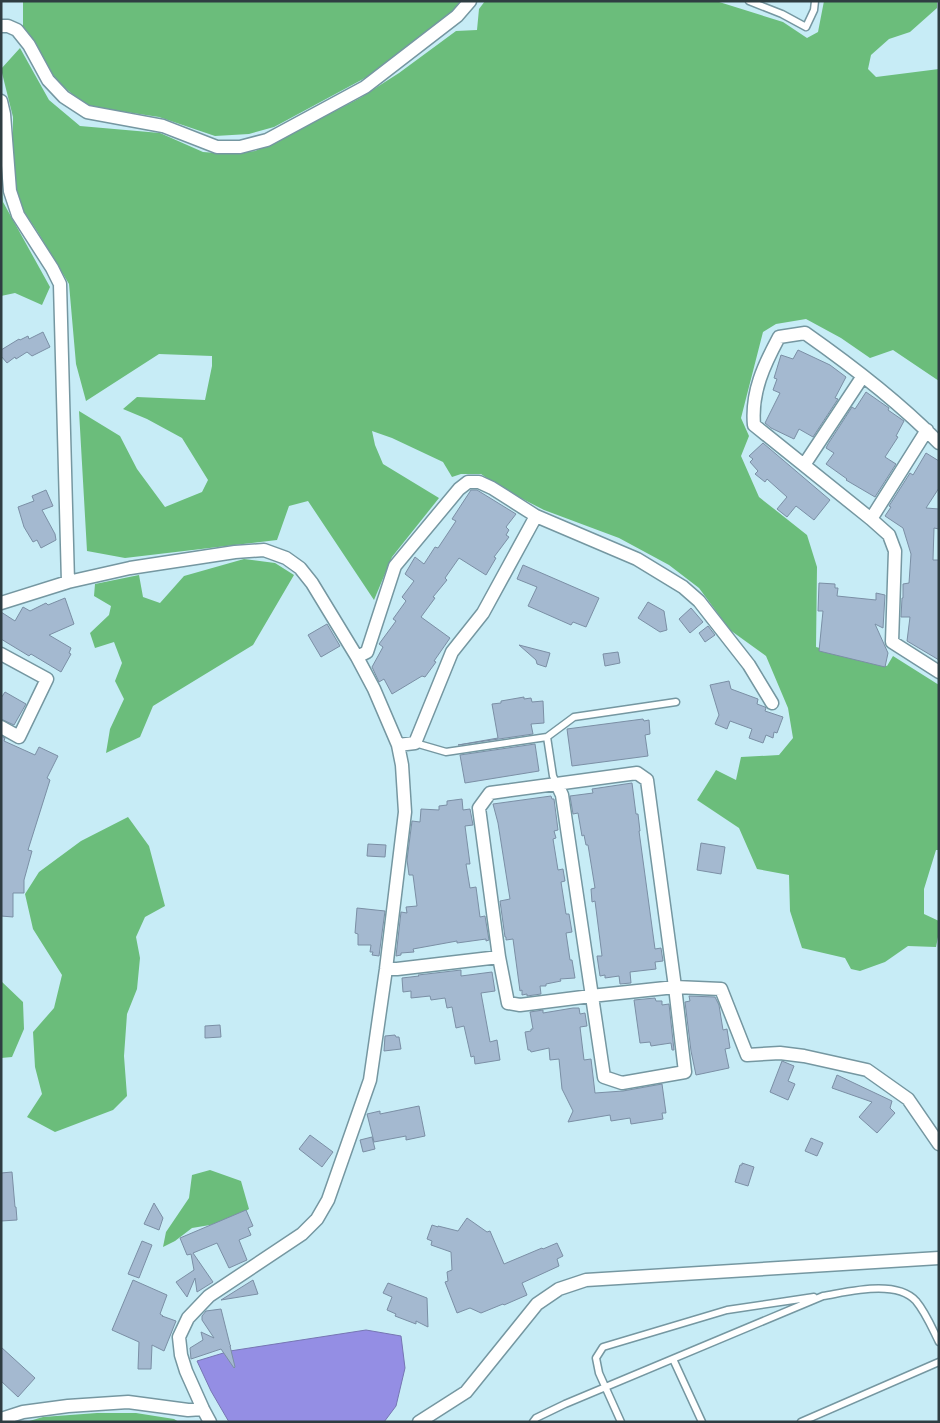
<svg xmlns="http://www.w3.org/2000/svg" width="940" height="1423" font-family="Signika,sans-serif">
<rect width="100%" height="100%" fill="#c7ecf6"/>
<!-- forest -->
<path fill="#6bbd7b" d="M23 1H462L452 12 378 71 274 127 249 134 215 136 159 117 86 106 48 73 23 29Z
M485 1H716L783 22 807 38 818 32 824 1H937V8L910 32 889 39 871 55 868 69 876 77 939 69V381L893 350 870 358 841 338 806 319 776 324 763 332 741 418 749 436 741 456 759 497 807 535 817 567 816 647 887 666 893 656 939 685V850H936L924 889V914L939 921V932L936 947 908 946 885 962 860 971 851 969 845 958 802 948 790 911 789 875 757 869 739 828 697 800 716 770 736 780 741 757 779 755 793 738 788 708 766 656 730 630 699 588 669 565 619 538 544 510 501 488 481 474H461L452 477 443 462 392 438 372 431 375 445 383 464 439 498 392 557 374 600 308 501 289 506 277 540 125 558 87 551 79 411 120 436 137 469 165 507 202 492 208 480 182 438 147 419 123 409 137 397 205 400 212 366V356L159 354 86 401 76 364 69 284 37 231 18 203 13 160V117L1 69 20 48 49 100 80 126 160 133 203 152 230 154 255 151 283 138 360 98 399 73 456 31 477 30 479 9Z
M1 179 3 202 50 287 42 305 15 293 1 296Z
M244 559 275 563 294 575 253 645 153 706 140 737 106 753 110 729 124 699 115 681 122 663 114 642 95 648 90 633 109 615 111 606 94 596 95 584 139 575 143 597 160 603 184 576Z
M128 817 149 846 165 906 145 917 136 937 140 958 137 989 127 1014 124 1056 127 1096 113 1110 55 1132 27 1117 42 1094 35 1067 33 1032 54 1008 62 975 33 929 25 894 39 872 81 841Z
M1 981 23 1002 24 1029 12 1057 1 1058Z
M210 1170 241 1181 249 1209 228 1222 192 1228 175 1241 163 1247 166 1232 189 1198 192 1175Z
M97 1413H136L174 1419 179 1422H26L43 1417Z"/>
<!-- water -->
<path fill="#948ee4" stroke="#7676b3" d="M366 1330 401 1336 405 1368 396 1406 384 1422H229L211 1391 197 1361 230 1351Z"/>
<!-- building -->
<path fill="#a4b9d0" stroke="#7b8fa5" d="M43 332 50 347 32 356 27 352 16 359 15 357 7 363 1 356V350L19 339 20 340 28 336 29 339Z
M798 350 830 365 846 377 835 398 838 399 813 437 799 429 794 439 771 428 765 423 780 393 773 390 777 379 774 378 781 355 793 359Z
M866 392 889 408 888 410 904 421 896 436 898 437 885 457 896 464 875 497 846 480 847 479 826 464 834 453 826 448 828 444 852 407 855 409Z
M763 443 830 500 814 520 796 506 787 517 777 509 787 497 767 479 765 482 755 474 758 471 750 462 753 459 749 456Z
M926 453 939 461V488L926 508 939 509V529L934 528 933 560H939V660L907 641 910 617H901L902 598H903V584L909 583 911 554 903 528 885 516 891 507 889 506 910 473 913 475Z
M46 490 53 506 42 510 55 534 56 540 41 548 37 540 33 542 24 527 18 507 34 501 32 496Z
M471 490H477L516 514 506 527 509 530 506 535 509 537 494 557 496 558 486 575 459 558 445 578 447 580 433 597 435 598 421 617 450 638 434 661 436 662 425 677 422 676 392 694 384 679 379 682 372 667 383 647 379 644 396 621 393 619 406 601 402 597 414 581 405 574 415 557 424 564 435 547 438 548 456 521 452 519Z
M523 565 599 598 586 627 573 622 571 625 528 606 537 587 517 579Z
M819 583 835 584V588H838L837 596 876 600V593L885 595 883 628 875 624 888 653 885 667 819 651 823 611H818Z
M65 598 74 624 49 635 71 648 69 653 71 654 61 672 31 654 29 656 1 639V612L15 621 23 607 30 611 46 603 48 605Z
M648 602 664 611 667 630 660 632 638 618Z
M691 608 703 622 690 633 679 619Z
M327 624 340 646 321 657 308 635Z
M708 626 715 635 705 642 699 633Z
M519 645 550 653 546 667 537 664 536 660Z
M618 652 620 663 605 666 603 654Z
M729 681 731 689 758 699 757 704 765 707 766 708 765 711 783 717 777 733 774 732 773 738 766 735 763 743 749 738 752 729 730 721 727 729 715 724 719 715 710 685Z
M5 692 26 704 14 725 1 719V698Z
M524 697V699L531 698 532 702 543 701 544 723 531 724 533 734 458 745 498 738 492 704 501 703V701Z
M643 719 644 721 649 720 650 734 645 735 648 756 572 766 567 729Z
M1 736 5 738 4 741 35 755 39 747 58 756 47 778 50 780 28 850 32 851 24 880V893H13V917L1 916Z
M535 744 539 771 465 783 460 755Z
M632 783 636 814H638L640 831H639L655 949 661 948 663 961 655 962 656 969 630 972 631 983 620 984 619 976 605 978V975L600 976 597 956H602L595 901 592 902 591 889 595 888 588 845H586L584 835 582 836 578 813 573 814 570 796 593 793 592 789Z
M551 796 552 799H554L558 830 554 831 556 838 553 839 558 870 563 869 565 881 561 882 566 914H569L572 932 566 933 570 960H572L575 978 560 979 561 981 546 984V986H540L541 994 527 996V994L522 995V990L520 991 513 939 506 940V937H505L500 901 510 899 498 823 493 804Z
M462 799 463 810 470 809 473 825 465 826 470 864H466L470 888 476 887 480 917 485 916 489 940 486 941V939L457 943V941L413 949 414 952 401 953V955L396 956 401 912 407 913 406 907 417 906 413 875H409L407 860 412 821 420 822 421 809 439 810V806L447 805V801Z
M701 843 725 847 721 874 697 870Z
M368 844 386 845 385 857 367 856Z
M357 908 385 911 379 956 372 955 373 952H370L371 945H358V934L355 933Z
M461 970V976L492 972 495 991 481 993 490 1042 497 1040 500 1060 475 1064 474 1056 471 1057 464 1026 456 1028 452 1007 447 1008 445 998 431 1000 430 996 411 998V991L403 992 402 978 419 976 418 975Z
M689 996 715 997 719 1005 723 1030 727 1029 730 1048 725 1049 729 1068 696 1075 691 1051 685 1002 690 1001Z
M655 998 656 1001H662V1005L669 1004 674 1050H672L671 1043 651 1046 650 1042 640 1043 634 1000Z
M573 1008H579L580 1014 585 1013 587 1026 580 1027 584 1060 591 1059 595 1093 623 1091 662 1084 666 1113H662L663 1119 631 1124 630 1118 611 1121 610 1115 568 1122 573 1111 562 1089 559 1059 550 1060 549 1048 531 1052 530 1050H528L525 1032 531 1031V1029H533L530 1012 543 1010V1013Z
M220 1025 221 1037 205 1038V1026Z
M395 1035 396 1037H399L401 1049 384 1051 385 1036Z
M782 1061 794 1066 788 1081 795 1084 788 1100 770 1092Z
M837 1075 892 1101 890 1108 895 1113 877 1133 859 1117 872 1102 832 1088Z
M419 1106 425 1136 406 1140V1136L374 1142 367 1114 380 1111V1114Z
M310 1135 333 1152 322 1167 299 1149Z
M372 1137 375 1149 363 1152 360 1140Z
M811 1138 823 1143 817 1156 805 1151Z
M742 1163 754 1167 748 1186 735 1182 740 1165H742Z
M12 1172 15 1207H16L17 1220 1 1221V1173Z
M154 1203 163 1218 159 1230 144 1224Z
M246 1210 253 1226 248 1228 251 1235 239 1240 247 1260 229 1268 217 1243 193 1253 213 1282 197 1292 195 1278 187 1297 176 1282 194 1270 191 1254 187 1255 180 1238Z
M467 1218 487 1232 490 1231 504 1264 542 1248 543 1249 557 1243 563 1256 557 1259 559 1266 522 1283 527 1295 504 1305 503 1304 481 1313 470 1308 457 1313 445 1282 448 1281 447 1272 452 1270 451 1252 431 1245 432 1241 427 1239 432 1225 438 1227V1226L458 1231Z
M142 1241 152 1245 139 1278 128 1274Z
M133 1280 167 1295 160 1314 163 1316H162L176 1321 164 1351 152 1345 151 1369H138L139 1342 112 1330Z
M253 1280 258 1294 221 1300Z
M388 1283 427 1298 428 1327 416 1321V1324L395 1316 396 1314 387 1310 392 1297 383 1293Z
M221 1309 230 1345 231 1346H230L235 1367 234 1368 221 1349 191 1359 190 1348 203 1340 201 1332 214 1338 202 1320V1316L206 1311Z
M1 1347 35 1378 18 1397 1 1381Z"/>
<g fill="none" stroke-linecap="round" stroke-linejoin="round">
<!-- lane casing -->
<g stroke="#7597a1" stroke-width="9">
<path id="lane" d="M749 1 782 14 806 27 814 10 815 1
M415 743 446 752 547 737
M557 784 553 776 547 737 574 717 676 702
M673 1359 702 1422
M533 1422 536 1418 565 1404 823 1296C848 1292 896 1279 916 1301 926 1313 932 1328 939 1342
M621 1422 599 1373 596 1358 603 1347 727 1310 814 1297
M801 1422 939 1362"/>
</g>
<!-- street casing -->
<g stroke="#7597a1" stroke-width="15">
<path id="street" d="M1 26H8L17 30 29 45 48 80 64 97 87 112 163 126 217 147H240L267 140 365 87 457 16 470 1
M1 101 4 114 10 191 18 215 52 268 60 284 68 582
M939 443C899 402 852 366 805 333L779 337C764 365 751 392 754 425L871 519 889 535 895 551 892 642 939 672
M804 465 863 376
M871 519 927 430
M1 603 68 582 130 568 235 552 264 550 286 558 300 568 312 583 357 657 374 689 398 745 402 765 405 812 386 969 370 1080 328 1200 317 1219 302 1234 209 1296 188 1318 179 1337 181 1355 186 1371 203 1409 210 1422
M1 654 47 679 19 737 1 727
M357 657 367 652 395 566 459 489 468 482H479L492 488 536 516 637 559 683 587 699 601 749 665 772 703
M398 745 415 743 452 652 483 613 536 516
M499 957 479 808 490 793 637 773 647 780 675 987 685 1072 622 1083 604 1077 562 795 557 784
M386 969H397L499 957 508 1003 520 1005 591 996 675 987 721 989 747 1055 780 1053 804 1056 867 1070 908 1099 939 1144
M1 1419 23 1412 68 1406 128 1402 188 1410 203 1409
M419 1422 466 1392 537 1304 559 1289 586 1280 939 1258"/>
</g>
<!-- lane -->
<use href="#lane" stroke="#fff" stroke-width="6"/>
<!-- street -->
<use href="#street" stroke="#fff" stroke-width="12"/>
</g>
<!-- border -->
<rect width="940" height="1423" fill="none" stroke="#2f3d42" stroke-width="5"/>
</svg>
